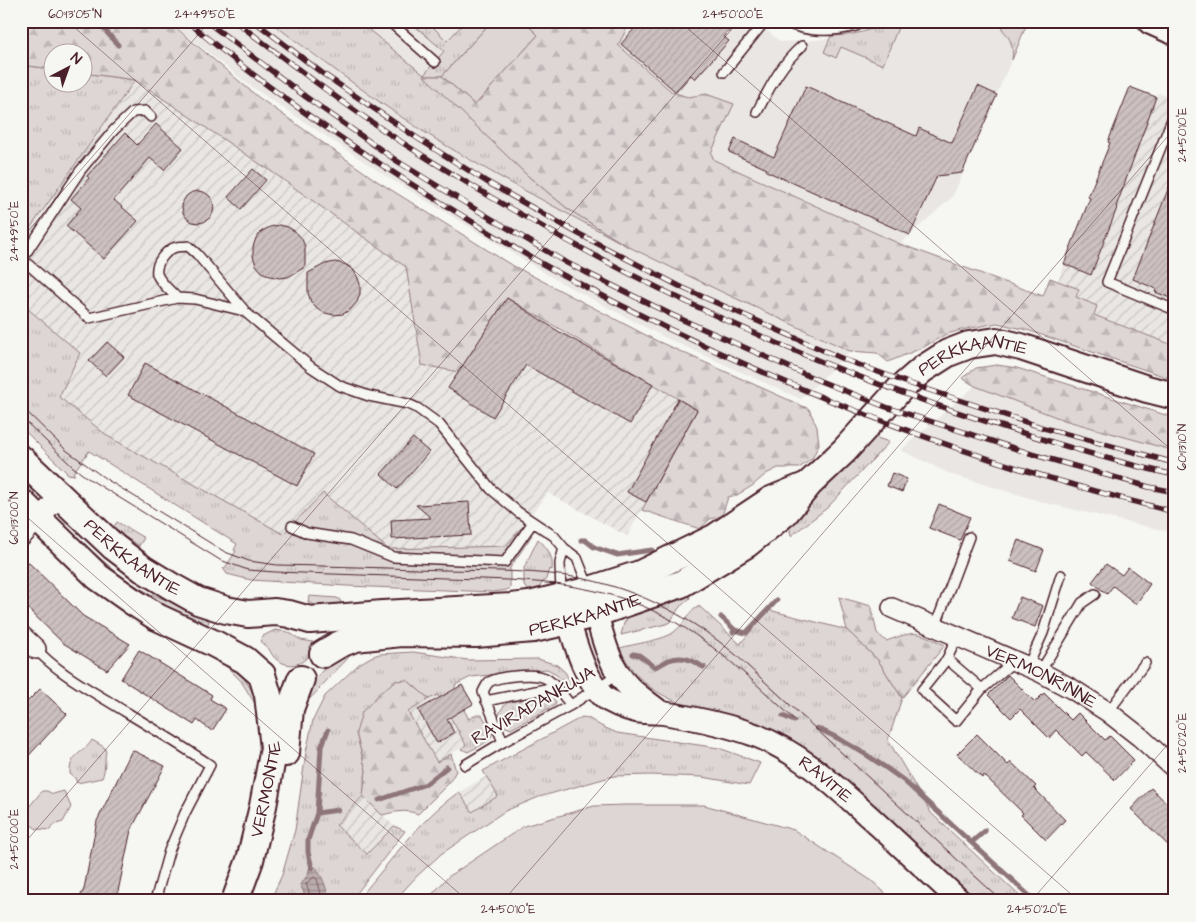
<svg xmlns="http://www.w3.org/2000/svg" width="1196" height="922" font-family="'Architects Daughter',sans-serif">
<defs>
<pattern id="industrial-furrows" width="10" height="10" patternUnits="userSpaceOnUse" patternTransform="scale(1.25)"><rect width="10" height="10" fill="#e9e6e3"/><path d="M-1 1l2-2M0 10L10 0M9 11l2-2" fill="none" stroke="#c9c5c3"/></pattern>
<pattern id="grass-tufts" width="24" height="20" patternUnits="userSpaceOnUse" patternTransform="scale(1.25)"><rect width="24" height="20" fill="#ddd6d5"/><path d="M3 7l-1-3M5 7V3M7 7l1-3M15 17l-1-3M17 17v-4M19 17l1-3" fill="none" stroke="#bfb7b7"/></pattern>
<pattern id="forest-firs" width="22" height="20" patternUnits="userSpaceOnUse" patternTransform="scale(1.25)"><rect width="22" height="20" fill="#ddd6d5"/><path d="M5 1l3.5 6h-7zM16 11l3.5 6h-7z" fill="#bfb7b7"/></pattern>
<pattern id="water-rules" width="6" height="5" patternUnits="userSpaceOnUse" patternTransform="scale(1.25)"><rect width="6" height="5" fill="#bbadae"/><path d="M0 2.5h6" fill="none" stroke="#9a8c8e"/></pattern>
<pattern id="building-hatch" width="6" height="6" patternUnits="userSpaceOnUse" patternTransform="scale(1.25)"><rect width="6" height="6" fill="#ccc1c0"/><path d="M-1 1l2-2M0 6l6-6M5 7l2-2" fill="none" stroke="#b1a5a5"/></pattern>
</defs>
<rect width="100%" height="100%" fill="#f6f6f2"/>
<filter id="ink" filterUnits="userSpaceOnUse"><feTurbulence type="fractalNoise" baseFrequency=".02" numOctaves="2"/><feDisplacementMap in="SourceGraphic" scale="10" xChannelSelector="R" yChannelSelector="G"/><feConvolveMatrix kernelMatrix="1 2 1 2 8 2 1 2 1" color-interpolation-filters="sRGB"/></filter>
<g filter="url(#ink)">
<!-- built -->
<path fill="#e9e6e3" d="M169 21H269L329 66 421 130 487 170 627 246 722 292 850 351 801 399 664 337 560 282 389 178 249 85Z
M350 21H523L475 105 424 76 368 29Z
M623 21H756L780 42 805 41 877 34 898 21H1028L953 196 900 244 714 160 711 153 706 94 688 98 672 92 618 45 624 33 626 24Z
M975 386 1064 420 1175 451V533L1050 504 950 474 901 450Z"/>
<!-- industrial -->
<path fill="url(#industrial-furrows)" d="M135 80 275 174 406 267 422 365 459 372 507 298 561 332 697 410 627 536 548 493 506 546 388 549 323 493 283 535 109 437 59 397 80 353 21 303V241Z
M1130 87 1156 97 1158 93 1175 99V346L1093 314 1058 281 1090 199 1088 197 1110 143 1108 142Z
M438 695 466 745 437 762 408 711Z
M487 776 499 796 472 812 459 792Z
M363 796 394 826 367 854 336 825Z"/>
<!-- grass -->
<path fill="url(#grass-tufts)" stroke="#947a80" d="M269 21H374L368 29 424 75 444 51 409 21H427L447 41 466 21H492L442 76H425L528 176 568 209 627 246C558 208 487 172 421 130 369 96 319 58 269 21Z
M889 21H916L914 27 899 25 883 65 841 47 836 58 824 52 831 36C851 36 872 31 889 21Z
M1005 21H1028L1012 60C1014 47 1011 39 1002 29Z
M21 65 52 69V82H82L83 73 135 80 21 241Z
M21 303 80 353 59 397 109 437 283 534 323 493 388 549 506 546 521 528 532 535 510 568V588L507 590 493 592 347 586 251 580 227 574 223 568H225L236 551 234 550 237 544 89 451 73 473 75 475 68 474 21 427Z
M874 437 889 442 827 508 791 536 789 525 799 512 839 474Z
M117 522 144 538 139 546 112 529Z
M75 536C97 555 123 581 149 593 173 604 187 604 209 621L207 626 193 622 122 582 72 539Z
M538 539C547 547 554 557 552 570L549 569 546 579 540 586 541 588 533 594 524 586V568Z
M687 591 690 598 679 608 670 622 666 624 621 635 624 623 634 609Z
M309 596 337 598 340 600 343 608C330 608 319 608 308 602Z
M699 606 740 644 769 610 847 630 878 660 902 698 888 740 931 813 1025 901H973L838 776 700 710C664 699 635 684 620 648 633 644 665 640 674 632 685 624 686 614 699 606Z
M275 630 288 632 301 640 313 642C312 660 295 671 279 661 273 658 272 654 269 649 266 646 262 644 260 641L263 636Z
M353 650C348 661 337 668 329 678 321 686 315 695 306 702L311 682 328 665Z
M413 652 468 660 538 659 557 665 565 672 574 688 572 689 553 672 547 669 471 677 455 685V689L466 708 464 710 469 719 476 715H482L493 734C489 743 477 747 468 752L461 749 466 745 438 695 429 699 407 680 356 733 366 770 363 796 336 825 367 854 394 826 405 831 357 893 360 897C391 861 420 819 459 792L472 812 498 796 483 771 582 717 588 718 601 726 617 733 719 748 760 763 749 785 702 777 651 775 614 776 539 797 505 811 441 854 416 877 394 901H328V896L310 865 308 875 300 885 304 892V901H270L282 875 295 830 306 752 313 720 325 696 359 664 371 657 379 654Z
M214 658 238 669 259 702H254L241 681 227 667Z
M543 694C550 694 552 696 556 702L555 705 511 729 503 726 499 714C507 695 525 697 543 694Z
M92 740 104 747 106 751C104 761 106 769 102 778L77 783 75 778 70 774C69 753 84 754 92 740Z"/>
<!-- forest -->
<path fill="url(#forest-firs)" stroke="#947a80" d="M21 21H168L258 97 377 181 508 263 657 341 809 409 817 427 819 444 812 459 799 468H778L766 474 752 486 737 495 728 497 722 516 710 519 700 529 642 510 697 410 507 298 459 372 422 365 406 267 275 174 135 80 83 73 82 52H52V69L21 65Z
M523 21H623L626 24 624 34 618 45 672 92 688 97 706 94 734 104 711 153 714 160 900 244 1043 296 1050 278 1079 289 1076 297 1097 306 1094 315 1175 346V380L1027 330 997 323 961 330 944 335 924 347 888 362 877 353 850 351 722 292 627 246 568 209 528 176 424 76H442L475 105 538 35Z
M997 365 1017 368 1175 418V451L1064 420 975 386 962 378 976 368Z
M839 597 871 606 877 633 886 641C918 630 915 631 945 645L902 698 878 660 847 630Z
M407 680 429 699 408 712 437 762 451 754 456 771 449 783 418 814C405 809 395 812 382 815L363 796 366 770 356 733 362 712 381 692 395 681Z"/>
<!-- garden -->
<path fill="#ddd6d5" stroke="#947a80" d="M492 21H523L538 35 475 105 442 76Z
M42 791H47L53 794 64 791 71 807 63 822 53 825 50 830 37 829 31 825 28 816 29 807Z
M625 805H704L794 830 872 881 894 901H426L448 877 524 826 594 806Z"/>
<!-- water -->
<path fill="url(#water-rules)" stroke="#8e747a" d="M311 863C321 871 328 889 328 901H304V892L300 885 308 875Z"/>
<g fill="none" stroke-linecap="round" stroke-linejoin="round">
<!-- shore -->
<path stroke="#77585f" stroke-width="1" d="M309 901V891L306 884 314 877 317 879 323 901"/>
<!-- stream -->
<path stroke="#8e747a" stroke-width="5" d="M97 21 118 45
M581 540H585L594 547 617 555 652 550
M721 617 735 630
M733 632 735 630 746 633 777 600
M633 654 639 655 655 667C661 665 664 662 669 660 683 655 692 660 703 667H704
M783 716 794 721
M817 728C848 742 876 760 903 780L1035 901
M379 800 426 784 447 767
M317 813 338 810
M972 842 985 831
M312 868 308 852V840L317 813 321 748 328 730"/>
</g>
<!-- building -->
<path fill="url(#building-hatch)" stroke="#4a1f2b" d="M641 21H738L724 37 729 41 695 79 691 75 676 92 621 44Z
M806 86 916 136 919 128 952 143 978 86 997 95 962 173 937 176 910 235 766 171 767 169 729 152 735 139 774 157Z
M1130 87 1156 97 1116 207 1117 208 1091 275 1064 264 1090 198 1088 197 1110 143 1108 142Z
M156 124 183 148 164 170 150 158 114 200 138 221 104 259 66 226 81 208 71 199 89 178 87 176 125 133 137 145Z
M253 169 266 180 241 209 228 197Z
M1174 174H1175V300L1155 292 1156 289 1133 279Z
M182 207a16 16 0 1 1 32 0a16 16 0 1 1-32 0Z
M279 225 288 227 296 232 302 239 305 247V267L288 277 279 278 270 276 262 272 256 265 253 256V247L256 238 262 231 270 227Z
M335 262 344 264 352 268 357 276 360 284V294L357 302 351 309 343 314 334 315 325 313 317 309 311 302 308 293V273L325 264Z
M507 298 558 331 653 384 630 424 526 365 493 417 448 388Z
M107 342 124 357 106 376 89 361Z
M145 363 314 454 297 486 128 395Z
M678 399 697 410 646 502 627 492Z
M413 438 429 452 397 489 381 474Z
M892 473 907 479 902 492 887 486Z
M469 502 471 535 392 539 391 520 431 518 416 505Z
M939 504 970 517 960 540 929 528Z
M1018 540 1044 550 1036 571 1010 561Z
M21 555 83 616 130 644 107 670 63 643 21 602Z
M1106 564 1122 575 1128 567 1150 584 1136 604 1113 586 1107 594 1092 582Z
M1020 597 1043 606 1035 627 1012 618Z
M139 650 212 695 210 699 226 709 212 731 197 720 194 725 121 679Z
M1008 675 1035 702 1044 693 1071 720 1078 713 1105 740 1110 736 1134 760 1115 780 1086 752 1082 756 1056 730 1049 738 1020 709 1011 718 988 695Z
M462 685 473 704 447 719 454 733 437 743 418 710Z
M40 689 67 714 21 764V708Z
M977 734 1008 765 1011 762 1036 786 1034 788 1065 820 1046 840 1021 815 1023 813 984 775 982 778 957 754Z
M132 750 165 766 131 830 116 901H78L84 889 97 821Z
M1151 788 1175 811V852L1131 809Z"/>
<g fill="none" stroke-linecap="round" stroke-linejoin="round">
<!-- service casing -->
<g stroke="#4a1f2b" stroke-width="12">
<path id="service" d="M389 21 435 62
M428 22V21
M724 72 765 21
M757 112C770 87 781 64 802 46
M1175 112 1107 282 1175 310
M151 117 145 111 133 112 114 130 80 171 22 259 89 318 177 298 195 299 244 311 311 367 340 386 369 396 408 404 417 408 439 424 491 489 518 512 554 536 564 548 577 558 589 588
M177 298C171 291 160 283 157 274 155 263 166 250 176 247 179 246 184 247 188 246L197 254 244 310
M292 526 307 533 351 540 393 557 505 562 533 522
M561 595 560 563 564 548
M935 627 969 537
M36 649C56 671 85 687 111 703 144 723 178 743 210 765L185 813 169 851 155 901
M947 659 982 689 956 721 922 690 947 659 957 637
M1028 666 1043 633 1061 575
M1040 672 1082 603 1095 594
M982 689 1014 661
M486 701 555 687
M1108 712 1145 663
M503 742 483 692C485 688 486 685 489 682 500 676 537 672 547 679 556 685 564 697 571 705
M465 765 503 742 571 705 618 674"/>
</g>
<!-- minor casing -->
<g stroke="#4a1f2b" stroke-width="22">
<g id="minor">
<path d="M796 21C814 27 836 26 855 21"/>
<path d="M21 537 60 496"/>
<path id="s1" d="M892 608 1040 672 1072 689 1108 712 1140 737 1175 769"/>
<path d="M21 635 36 649"/>
</g>
</g>
<!-- tertiary casing -->
<g stroke="#4a1f2b" stroke-width="26">
<g id="tertiary">
<path d="M591 596C601 627 606 665 630 688 639 697 650 704 660 712"/>
<path id="s2" d="M564 605C572 632 584 684 608 700 619 706 632 711 644 712 650 713 656 712 663 713 694 718 725 724 755 735 803 754 836 787 874 821 903 848 931 874 960 901"/>
</g>
</g>
<!-- secondary casing -->
<g stroke="#4a1f2b" stroke-width="30">
<g id="secondary">
<path d="M1151 21 1171 30"/>
<path id="s3" d="M21 459 114 547 143 569 171 586 198 601 226 610 248 614 275 612 289 614 310 620 383 614 511 607 529 605 590 590 640 574 714 538 771 500 805 486"/>
<path d="M21 502 98 577 132 601 157 617 213 643 245 660 262 675"/>
<path id="s4" d="M323 654 338 645 355 638 401 633 476 634 533 629 569 621 597 613 681 584 747 544 785 513 810 483 844 451 900 389 923 369 948 353 969 345 996 341 1021 347 1147 389 1175 396"/>
<path d="M286 753 290 709 301 679"/>
<path id="s5" d="M235 901 250 860 263 806 274 748 268 695 262 675"/>
</g>
</g>
<!-- service -->
<use href="#service" stroke="#f6f6f2" stroke-width="9"/>
<!-- minor -->
<use href="#minor" stroke="#f6f6f2" stroke-width="19"/>
<!-- tertiary -->
<use href="#tertiary" stroke="#f6f6f2" stroke-width="22"/>
<!-- secondary -->
<use href="#secondary" stroke="#f6f6f2" stroke-width="26"/>
<!-- tram -->
<path stroke="#4a1f2b" stroke-width="1" d="M21 406 66 450 106 479 225 552 249 561 277 565C333 566 389 568 444 570 491 571 539 570 585 579 641 591 692 618 736 655L1002 901
M21 417 73 467 86 477 220 560 248 570 275 572C332 574 389 576 445 578 518 580 590 580 656 612 710 638 753 681 796 721"/>
<!-- rail casing -->
<g stroke="#4a1f2b" stroke-width="5.5">
<path id="rail" d="M187 21C263 86 347 144 432 197 475 223 517 251 561 274 755 378 961 460 1175 512
M206 21 306 97 397 161 475 209 565 262 672 315 820 381 886 407 1035 455 1149 487 1175 492
M235 21C291 64 347 107 406 145 439 166 472 186 506 206 664 298 832 374 1007 428 1062 445 1118 463 1175 475
M254 21 322 73 414 136 487 182 579 234 683 288 843 359 908 383 1044 428 1175 463"/>
</g>
<!-- rail -->
<use href="#rail" stroke="#f6f6f2" stroke-width="4" stroke-dasharray="11" stroke-linecap="butt"/>
</g>
</g>
<!-- ticks -->
<path fill="none" stroke="#4a1f2b" stroke-width="1" stroke-opacity="0.45" d="M67 21 1079 901M679 21 1175 453M21 239 210 21M21 512 468 901M21 847 739 21M503 901 1175 128M1031 901 1175 736"/>
<g text-anchor="middle" stroke-width="4.5" stroke-linejoin="round" paint-order="stroke">
<!-- street labels -->
<g font-size="18" fill="#4a1f2b" stroke="#f6f6f2">
<text dy="6" stroke="none"><textPath href="#s4" startOffset="749">PERKKAANTIE</textPath></text>
<text dy="6" stroke="none"><textPath href="#s3" startOffset="149">PERKKAANTIE</textPath></text>
<text dy="6" stroke="none"><textPath href="#s4" startOffset="268">PERKKAANTIE</textPath></text>
<text dy="6" stroke="none"><textPath href="#s1" startOffset="164">VERMONRINNE</textPath></text>
<text transform="translate(533 705) rotate(-30)" y="6">RAVIRADANKUJA</text>
<text dy="6" stroke="none"><textPath href="#s2" startOffset="342">RAVITIE</textPath></text>
<text dy="6" stroke="none"><textPath href="#s5" startOffset="116">VERMONTIE</textPath></text>
</g>
</g>
<!-- margin -->
<rect width="1196" height="922" fill="none" stroke="#f6f6f2" stroke-width="55"/>
<!-- north arrow -->
<g transform="translate(68 68) rotate(41)"><circle r="24" fill="#f6f6f2" stroke="#b1a0a2"/>
<path d="M0-4L9 19L0 12L-9 19Z" fill="#4a1f2b"/>
<text y="-8" font-size="14" font-weight="bold" text-anchor="middle" fill="#4a1f2b">N</text>
</g>
<rect x="28" y="28" width="1140" height="866" fill="none" stroke="#4a1f2b" stroke-width="2"/>
<g font-size="12" text-anchor="middle" fill="#4a1f2b">
<text x="75" y="18">60°13'05"N</text>
<text x="205" y="18">24°49'50"E</text>
<text x="733" y="18">24°50'00"E</text>
<text transform="translate(1182 135) rotate(-90)" y="4">24°50'10"E</text>
<text transform="translate(14 231) rotate(-90)" y="4">24°49'50"E</text>
<text transform="translate(1182 447) rotate(-90)" y="4">60°13'10"N</text>
<text transform="translate(14 518) rotate(-90)" y="4">60°13'00"N</text>
<text transform="translate(1182 743) rotate(-90)" y="4">24°50'20"E</text>
<text transform="translate(14 839) rotate(-90)" y="4">24°50'00"E</text>
<text x="508" y="913">24°50'10"E</text>
<text x="1037" y="913">24°50'20"E</text>
</g>
</svg>
